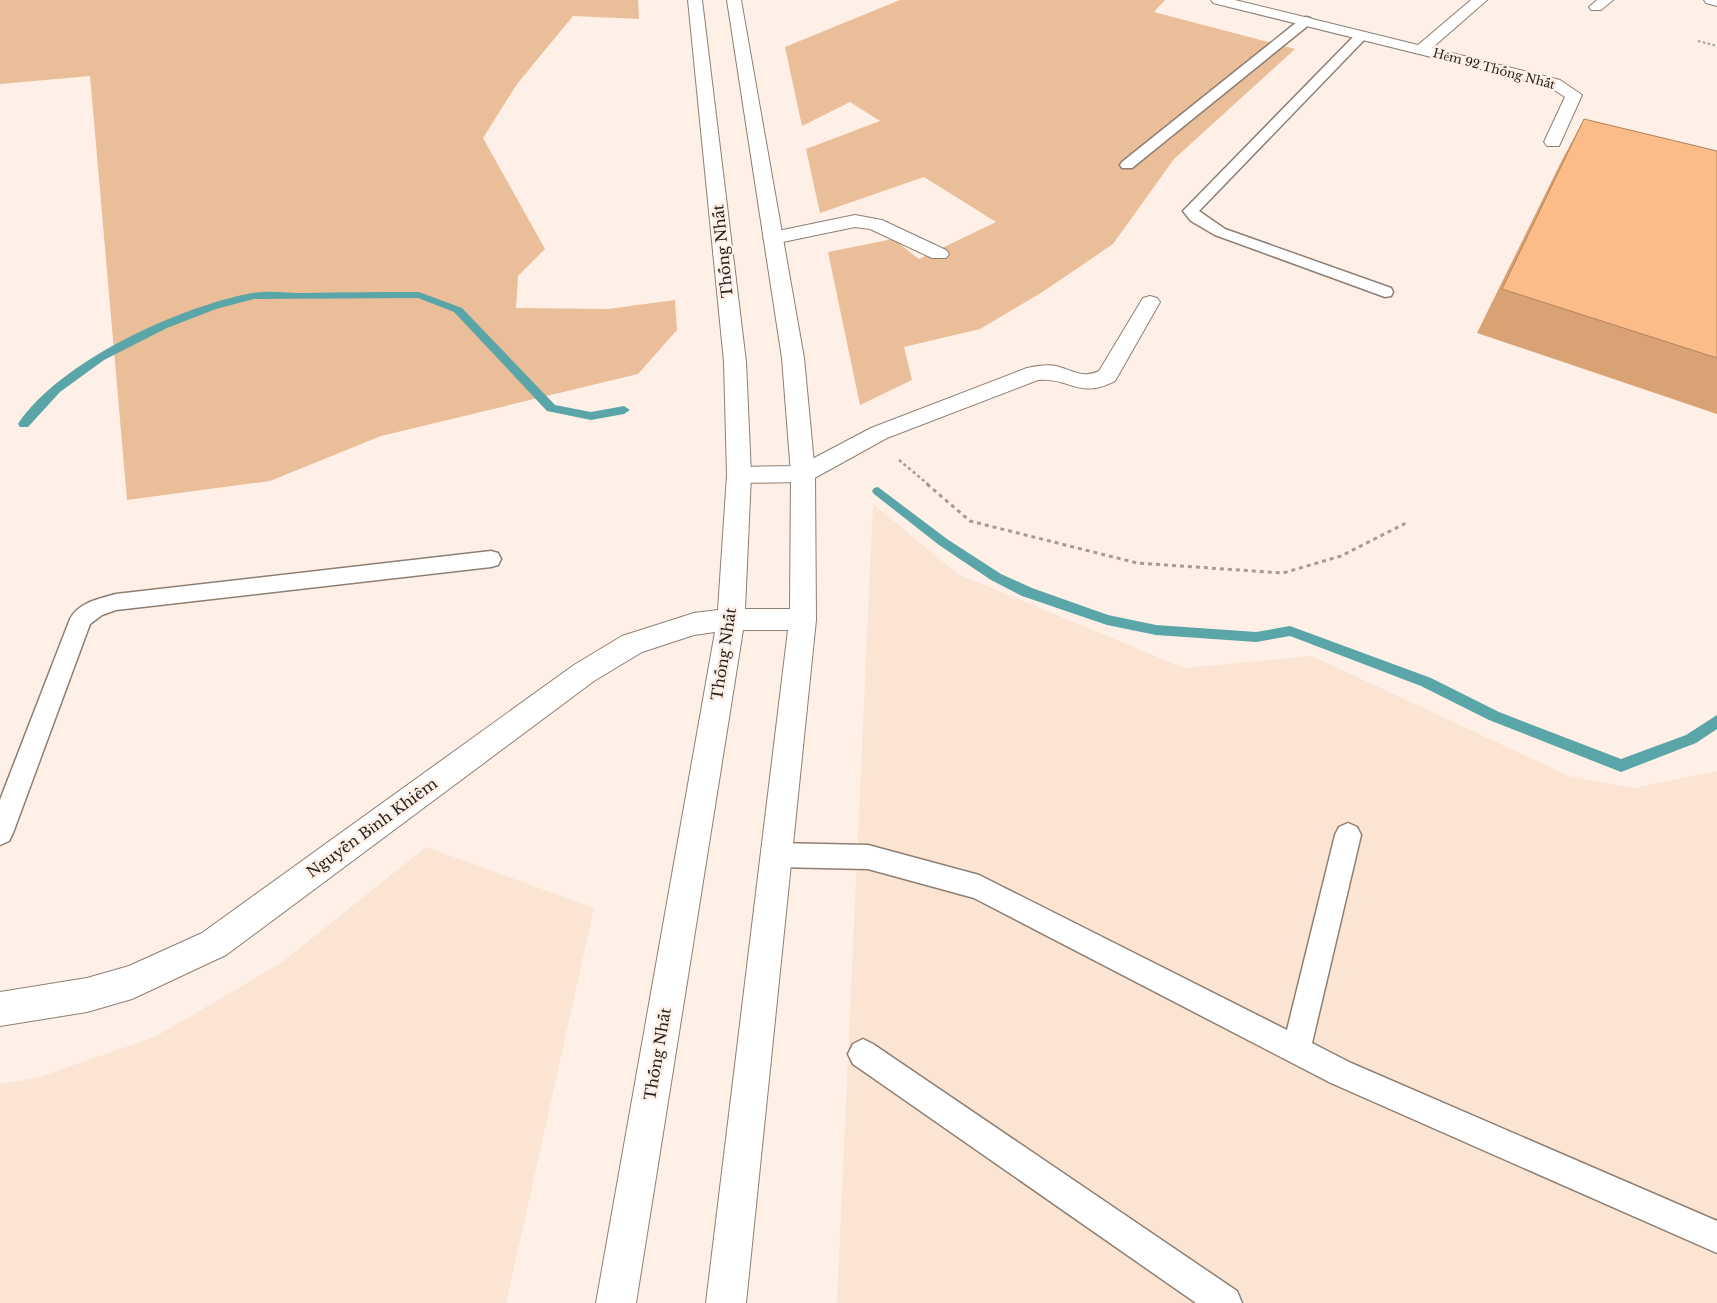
<svg xmlns="http://www.w3.org/2000/svg" width="1717" height="1303" font-family="'Libre Baskerville',serif">
<rect width="100%" height="100%" fill="#fef0e6"/>
<!-- built -->
<path fill="#fbe4d2" d="M873 504 958 574 1184 668 1312 656 1569 776 1634 788 1717 771V1303H837Z
M426 847 594 908 506 1303H0V1084L36 1078 155 1037 281 963Z"/>
<!-- green -->
<path fill="#ebbe9a" d="M0 0H638L639 19 573 16 517 84 483 138 545 249 518 276 516 308 608 309 675 300 677 330 638 374 381 436 270 481 127 500 90 76 0 84Z
M900 0H1165L1154 12 1295 49 1174 159 1113 244 1044 291 980 329 904 347 912 380 860 405 828 252 893 239 919 259 996 222 924 177 820 213 806 149 880 121 850 102 802 126 785 47Z"/>
<g fill="none" stroke-linecap="round" stroke-linejoin="round">
<!-- stream -->
<path fill="#5aa5a8" fill-rule="evenodd" d="M419 292 462 308 555 405 591 412 624 406 630 410 624 414 591 420 547 411 454 312 418 298 254 299 216 309 167 328 104 360 60 392 28 427H20L18 424C60 361 179 307 252 293 269 290 288 293 305 293 343 292 381 292 419 292Z
M878 487 947 539 1001 574 1032 588 1108 615 1156 625 1256 632 1290 626 1431 678 1499 712 1621 759 1686 735 1717 715V729L1696 743 1621 772 1489 720 1421 686 1290 636 1256 642 1156 635 1107 625 1022 596 991 580 939 545 874 494 872 491 874 488Z"/>
<!-- lane casing -->
<g stroke="#8e7f73" stroke-width="3">
<path id="lane" d="M1306 17 1310 18 1312 21 1310 24 1132 168H1122L1120 165 1122 162 1302 18Z
M1361 32 1367 36 1365 39 1199 211 1225 229 1391 288 1393 292 1391 296 1385 297 1215 235 1191 221 1183 211 1357 33Z
M491 551 498 553 501 559 498 565 491 567 116 610 102 615 90 624 13 833 9 841 0 845V800L70 619C79 602 99 599 116 594Z
M1348 823 1357 827 1361 835 1312 1043 1351 1063 1717 1221V1253L1331 1083 974 898 868 869 776 867 767 863 763 855 767 847 776 843 868 845 979 875 1287 1030 1335 835 1339 827Z
M863 1039 873 1044 1237 1291 1242 1303H1196L853 1064 848 1054 853 1044Z"/>
</g>
<!-- street casing -->
<g stroke="#8e7f73" stroke-width="2">
<path id="street" d="M1211 0H1235L1418 45 1471 0H1487L1432 48 1560 80 1582 95 1559 146H1547L1544 142 1565 97 1548 86 1213 3Z
M1597 0H1613L1601 10H1591L1589 7Z
M855 215 882 220 946 250 949 254 946 258H932L870 229 855 227 773 244 766 242 763 238 766 234 773 232Z
M1150 296 1157 298 1160 302 1115 381C1078 400 1071 377 1038 380L887 438 811 480 803 482 739 483 731 481 727 475 731 469 739 467 799 466 871 428 1027 368C1037 366 1046 364 1056 366 1072 370 1083 379 1099 371L1143 298Z"/>
</g>
<!-- secondary casing -->
<g stroke="#8e7f73" stroke-width="2">
<path id="secondary" d="M688 0H702L746 362 751 475 745 609H790L791 474 782 358 727 0H741L804 358 815 474 816 620 746 1303H706L788 630H743L636 1303H596L715 632 694 635 642 652 594 681 226 955 132 999 87 1012 0 1026V992L87 978 129 966 202 933 574 665 622 636 694 613 718 610 727 475 724 362Z
M1704 0H1717V6L1706 3Z"/>
</g>
<!-- path-far2 -->
<path stroke="#a79c94" stroke-width="2" stroke-dasharray="2.5 2.5" stroke-linecap="butt" d="M1698 41 1717 46"/>
<!-- path-far1 -->
<path stroke="#a79c94" stroke-width="2.5" stroke-dasharray="3 3" stroke-linecap="butt" d="M899 460 929 485"/>
<!-- path -->
<path stroke="#a79c94" stroke-width="3" stroke-dasharray="4 4" stroke-linecap="butt" d="M927 484 970 521 1137 563 1283 573 1341 556 1408 522"/>
<!-- lane -->
<use href="#lane" fill="#fff" fill-rule="evenodd"/>
<!-- street -->
<use href="#street" fill="#fff" fill-rule="evenodd"/>
<!-- secondary -->
<use href="#secondary" fill="#fff" fill-rule="evenodd"/>
</g>
<!-- wall -->
<path fill="#d9a275" d="M1584 119 1717 151V414L1477 333 1561 162Z"/>
<!-- building -->
<path fill="#fcbc88" stroke="#b0845f" d="M1584 119 1717 151V358L1502 289Z"/>
<g text-anchor="middle" stroke-width="5" stroke-linejoin="round" paint-order="stroke">
<!-- far-street labels -->
<g font-size="12" fill="#27211c" stroke="#fef0e6">
<text transform="translate(1494 69) rotate(15)" y="4">Hẻm 92 Thống Nhất</text>
</g>
<!-- street labels -->
<g font-size="15" fill="#27211c" stroke="#fef0e6">
<text transform="translate(723 251) rotate(-96)" y="5">Thống Nhất</text>
<text transform="translate(724 654) rotate(-81)" y="5">Thống Nhất</text>
<text transform="translate(372 828) rotate(-36)" y="5">Nguyễn Bỉnh Khiêm</text>
<text transform="translate(658 1054) rotate(-80)" y="5">Thống Nhất</text>
</g>
</g>
</svg>
